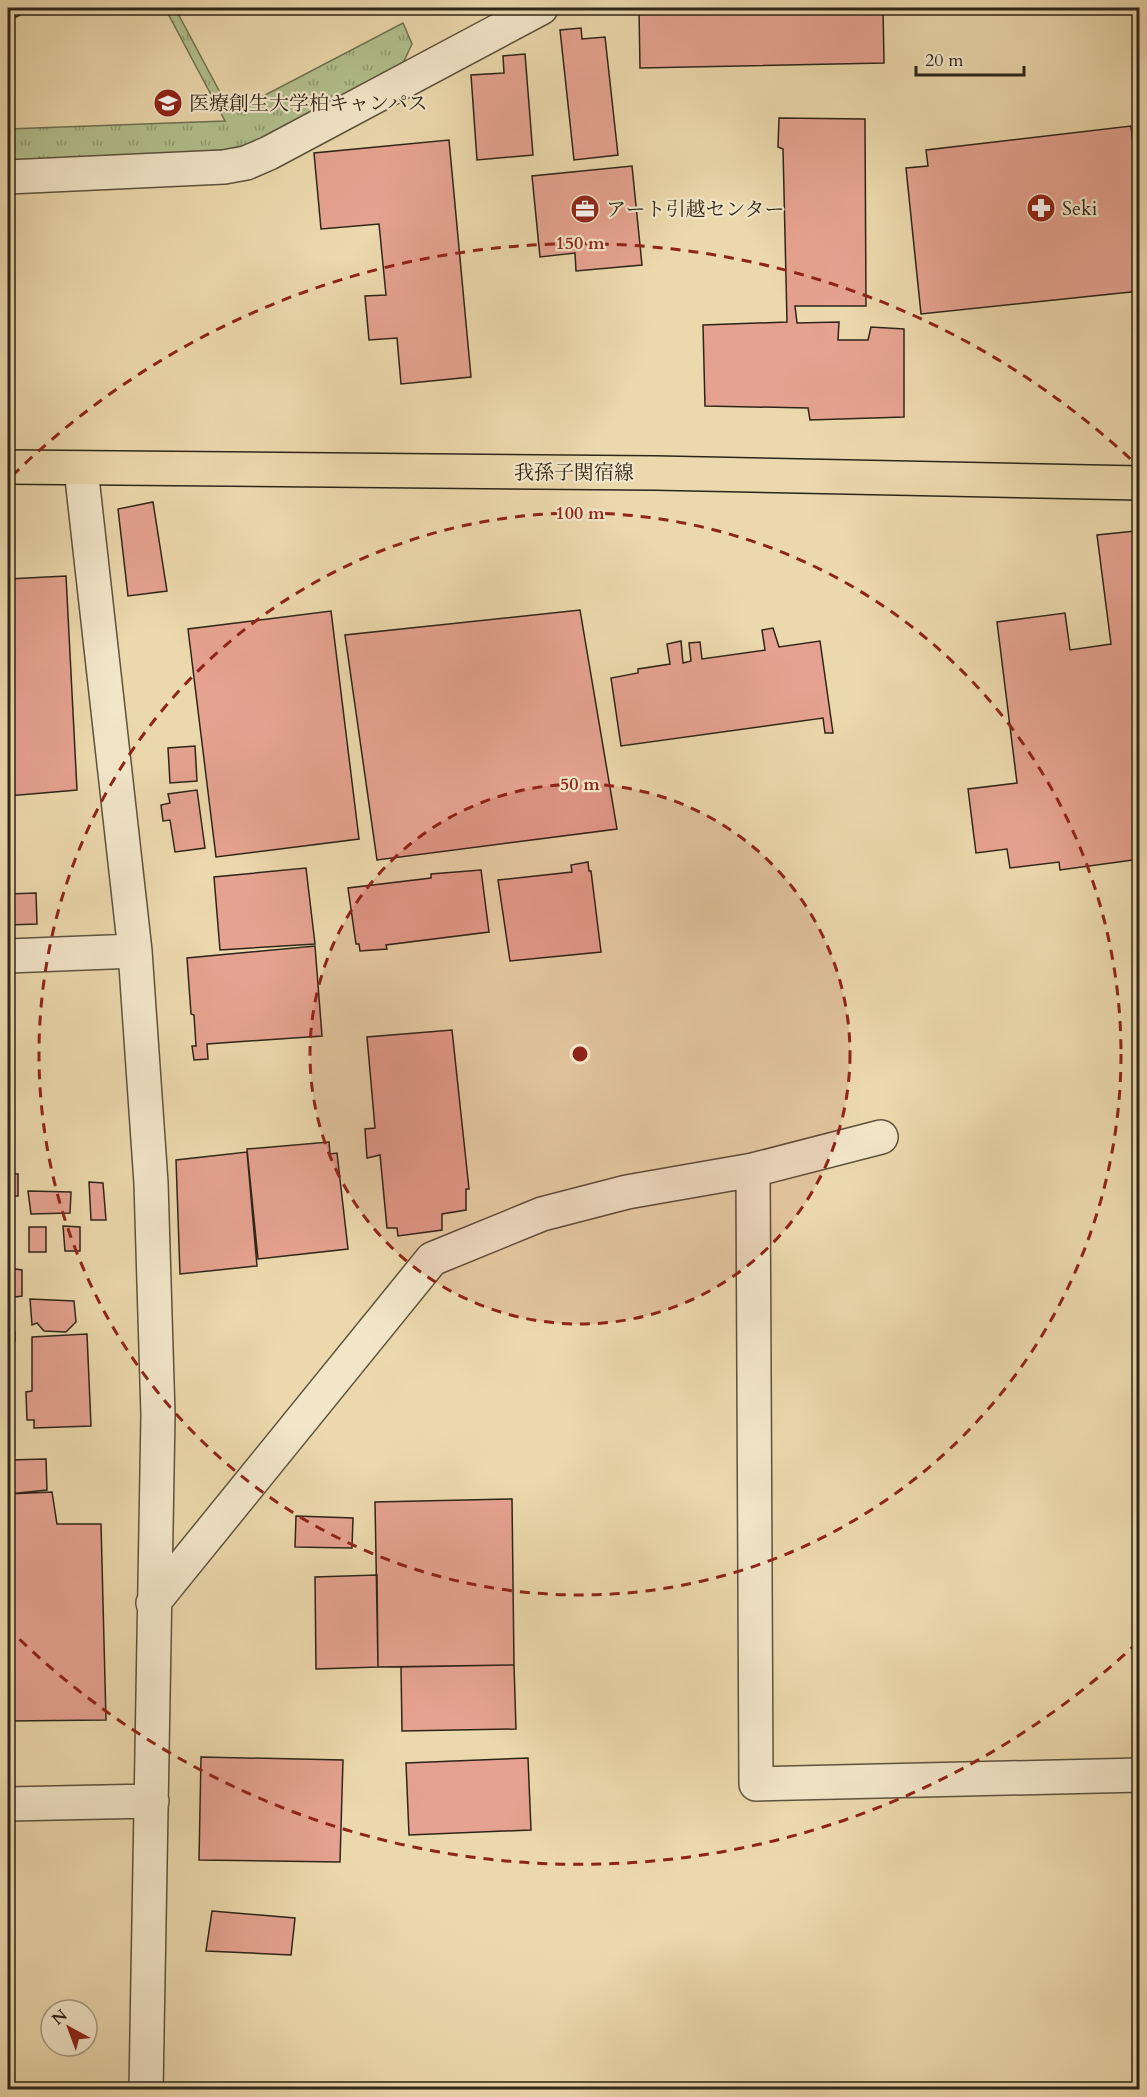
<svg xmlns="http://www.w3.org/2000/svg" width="1147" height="2097" font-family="Cardo,'Noto Serif JP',serif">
<defs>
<pattern id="grass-tufts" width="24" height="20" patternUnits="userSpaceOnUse" patternTransform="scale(1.5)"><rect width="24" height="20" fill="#b2c08e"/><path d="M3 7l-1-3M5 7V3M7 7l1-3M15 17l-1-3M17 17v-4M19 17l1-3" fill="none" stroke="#919c73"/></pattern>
</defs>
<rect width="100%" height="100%" fill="#ebd8ac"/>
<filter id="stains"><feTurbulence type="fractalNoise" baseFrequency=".00333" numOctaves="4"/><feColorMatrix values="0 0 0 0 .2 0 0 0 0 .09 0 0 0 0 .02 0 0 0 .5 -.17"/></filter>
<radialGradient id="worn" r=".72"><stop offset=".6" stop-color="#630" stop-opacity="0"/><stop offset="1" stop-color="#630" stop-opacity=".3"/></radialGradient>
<!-- grass -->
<path fill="url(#grass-tufts)" stroke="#707253" stroke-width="1.5" d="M165 8H175L231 113 403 23 412 44 403 63 253 143 226 150 8 162V129L225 121Z"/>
<!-- building -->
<path fill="#e5a290" stroke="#2e2518" stroke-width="1.5" d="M8 8H34L8 21Z
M741 8H883L884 63 640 68 639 9Z
M581 28 582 39 605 37 618 155 574 160 560 30Z
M525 54 533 155 477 160 471 75 504 73 503 56Z
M779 118 865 119 866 306H795L797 323 839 322 838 340H868L871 327 904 329V417L810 420 808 408 705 406 703 325 787 322 783 149 778 147Z
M1131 126 1140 211V291L921 314 906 168 928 166 926 150Z
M449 140 471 377 401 384 397 338 369 340 365 296 386 295 379 224 321 229 314 153Z
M632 166 642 265 576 271 575 253 540 257 532 176Z
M153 502 167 591 128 596 118 509Z
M1135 531 1140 567V859L1060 870 1059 862 1010 868 1007 849 976 853 968 789 1017 783 997 622 1065 613 1070 650 1111 644 1097 535Z
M66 576 77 790 8 796V579Z
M580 610 617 829 377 860 345 635Z
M331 611 359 839 216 857 188 629Z
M773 628 779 647 820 641 833 733H825L823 718 621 746 611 678 638 673V669L670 664 667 644 681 641 683 663 691 661 689 643 700 642 702 659 765 650 762 630Z
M195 746 197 781 170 783 168 748Z
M197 790 205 848 175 852 170 820 163 821 161 805 170 803 168 794Z
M588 862 589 871H591L601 952 510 961 498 880 572 872 571 865Z
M306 868 315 944 220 950 214 877Z
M481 870 489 932 386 945 387 949 360 951 359 944H356L348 888 431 878V874Z
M36 893 37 924 8 925V894Z
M315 946 322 1036 207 1044 208 1059 194 1060 192 1046H196L194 1015 191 1014 187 958Z
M452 1030 469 1189H466V1210L442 1214V1230L398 1236 397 1228H387L380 1155 367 1158 365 1129 375 1128 367 1037Z
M329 1142 330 1154 337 1153 348 1249 258 1259 247 1149Z
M247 1152 257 1266 180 1274 176 1160Z
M8 1174H18V1196H8Z
M89 1182 103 1183 106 1220H91Z
M28 1191 71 1192 70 1213 31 1214Z
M63 1226 80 1227V1251H65Z
M29 1227H46V1252H29Z
M8 1268 22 1270V1296L8 1298Z
M30 1299 74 1301 76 1322 66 1332 44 1331 37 1323 32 1325Z
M8 1301 9 1330 15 1332V1341L9 1343 8 1352Z
M87 1334 91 1426 34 1428V1420H27L26 1392 32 1391V1337Z
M46 1459 47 1490 8 1494V1460Z
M52 1492 57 1524H101L106 1720 8 1721 13 1568 8 1567V1494Z
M512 1499 514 1665 378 1667 375 1502Z
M296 1516 353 1518 352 1548 295 1547Z
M377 1575 378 1667 316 1669 315 1577Z
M514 1665 516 1729 402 1731 401 1667Z
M201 1757 343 1760 340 1862 199 1860Z
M528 1758 531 1830 409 1835 406 1763Z
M212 1911 295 1918 291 1955 206 1951Z"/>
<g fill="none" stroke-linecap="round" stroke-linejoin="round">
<!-- minor casing -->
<g stroke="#5d523d" stroke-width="36">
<path id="minor" d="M8 177 224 167 246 163 269 153 541 8
M81 469 135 951 151 1183 158 1415 146 2090
M8 956 135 951
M753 1170 756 1784 1140 1775
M153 1603 432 1259 542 1214 627 1192 753 1170 881 1137
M8 1804 152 1801"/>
</g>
<!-- major casing -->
<g stroke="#2e2518" stroke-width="36">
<path id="major" d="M8 467 655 473 1140 483"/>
</g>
<!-- minor -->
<use href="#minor" stroke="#f2e6c9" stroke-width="33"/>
<!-- major -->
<use href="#major" stroke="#ebd8ac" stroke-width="33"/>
</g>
<!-- distance rings -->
<circle cx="580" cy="1054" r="270" fill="#8f2418" fill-opacity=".12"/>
<g fill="none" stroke="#8f2418" stroke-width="3" stroke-dasharray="10 8">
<circle cx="580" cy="1054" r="270"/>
<circle cx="580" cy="1054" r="541"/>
<path d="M1138 1642A811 811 0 0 1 12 1632M12 476A811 811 0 0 1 1138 466"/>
</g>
<!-- icons -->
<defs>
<g id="university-disc" transform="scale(1.5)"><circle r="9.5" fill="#8f2418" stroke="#f2e6c9"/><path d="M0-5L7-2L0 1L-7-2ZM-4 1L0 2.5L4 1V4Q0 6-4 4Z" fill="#fff"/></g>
<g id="pharmacy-disc" transform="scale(1.5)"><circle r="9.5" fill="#8f2418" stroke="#f2e6c9"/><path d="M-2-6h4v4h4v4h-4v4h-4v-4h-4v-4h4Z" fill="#fff"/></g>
<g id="office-disc" transform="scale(1.5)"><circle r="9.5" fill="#8f2418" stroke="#f2e6c9"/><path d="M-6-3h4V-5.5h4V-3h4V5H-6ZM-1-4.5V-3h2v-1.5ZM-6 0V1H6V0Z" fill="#fff"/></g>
</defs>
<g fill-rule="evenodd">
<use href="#university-disc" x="168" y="103"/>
<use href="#pharmacy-disc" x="1041" y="208"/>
<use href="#office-disc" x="585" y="209"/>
</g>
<g text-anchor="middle" stroke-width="4.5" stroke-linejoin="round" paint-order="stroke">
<!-- poi labels -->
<g font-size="20" fill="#2e2518" stroke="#f2e6c9" text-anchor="start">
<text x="189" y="110">医療創生大学柏キャンパス</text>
<text x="1062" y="215">Seki</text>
<text x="606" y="216">アート引越センター</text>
</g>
<!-- street labels -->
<g font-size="20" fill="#2e2518" stroke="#f2e6c9">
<text x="574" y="479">我孫子関宿線</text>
</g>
</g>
<circle cx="580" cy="1054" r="9" fill="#8f2418" stroke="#f2e6c9" stroke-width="3"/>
<g font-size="18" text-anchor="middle" font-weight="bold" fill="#8f2418" stroke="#f2e6c9" stroke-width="4.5" stroke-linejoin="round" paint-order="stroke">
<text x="580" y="249">150 m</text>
<text x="580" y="519">100 m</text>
<text x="580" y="790">50 m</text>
</g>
<!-- margin -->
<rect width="1147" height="2097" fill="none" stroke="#ebd8ac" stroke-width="30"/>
<rect x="9" y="9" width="1129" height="2079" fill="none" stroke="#2e2518" stroke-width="3"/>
<rect x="15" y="15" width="1117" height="2067" fill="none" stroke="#2e2518" stroke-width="1.5"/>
<!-- north arrow -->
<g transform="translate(69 2028) rotate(319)"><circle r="28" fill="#f2e6c9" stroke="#a49982" stroke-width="1.5"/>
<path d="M0-4.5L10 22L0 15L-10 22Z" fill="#8f2418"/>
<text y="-9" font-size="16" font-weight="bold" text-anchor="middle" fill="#2e2518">N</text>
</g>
<!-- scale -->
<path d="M916 66v9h108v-9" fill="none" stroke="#2e2518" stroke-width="3"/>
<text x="925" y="66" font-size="18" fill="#2e2518" stroke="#f2e6c9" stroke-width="4.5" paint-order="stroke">20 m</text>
<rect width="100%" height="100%" filter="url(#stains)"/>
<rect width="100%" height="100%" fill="url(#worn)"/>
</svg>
